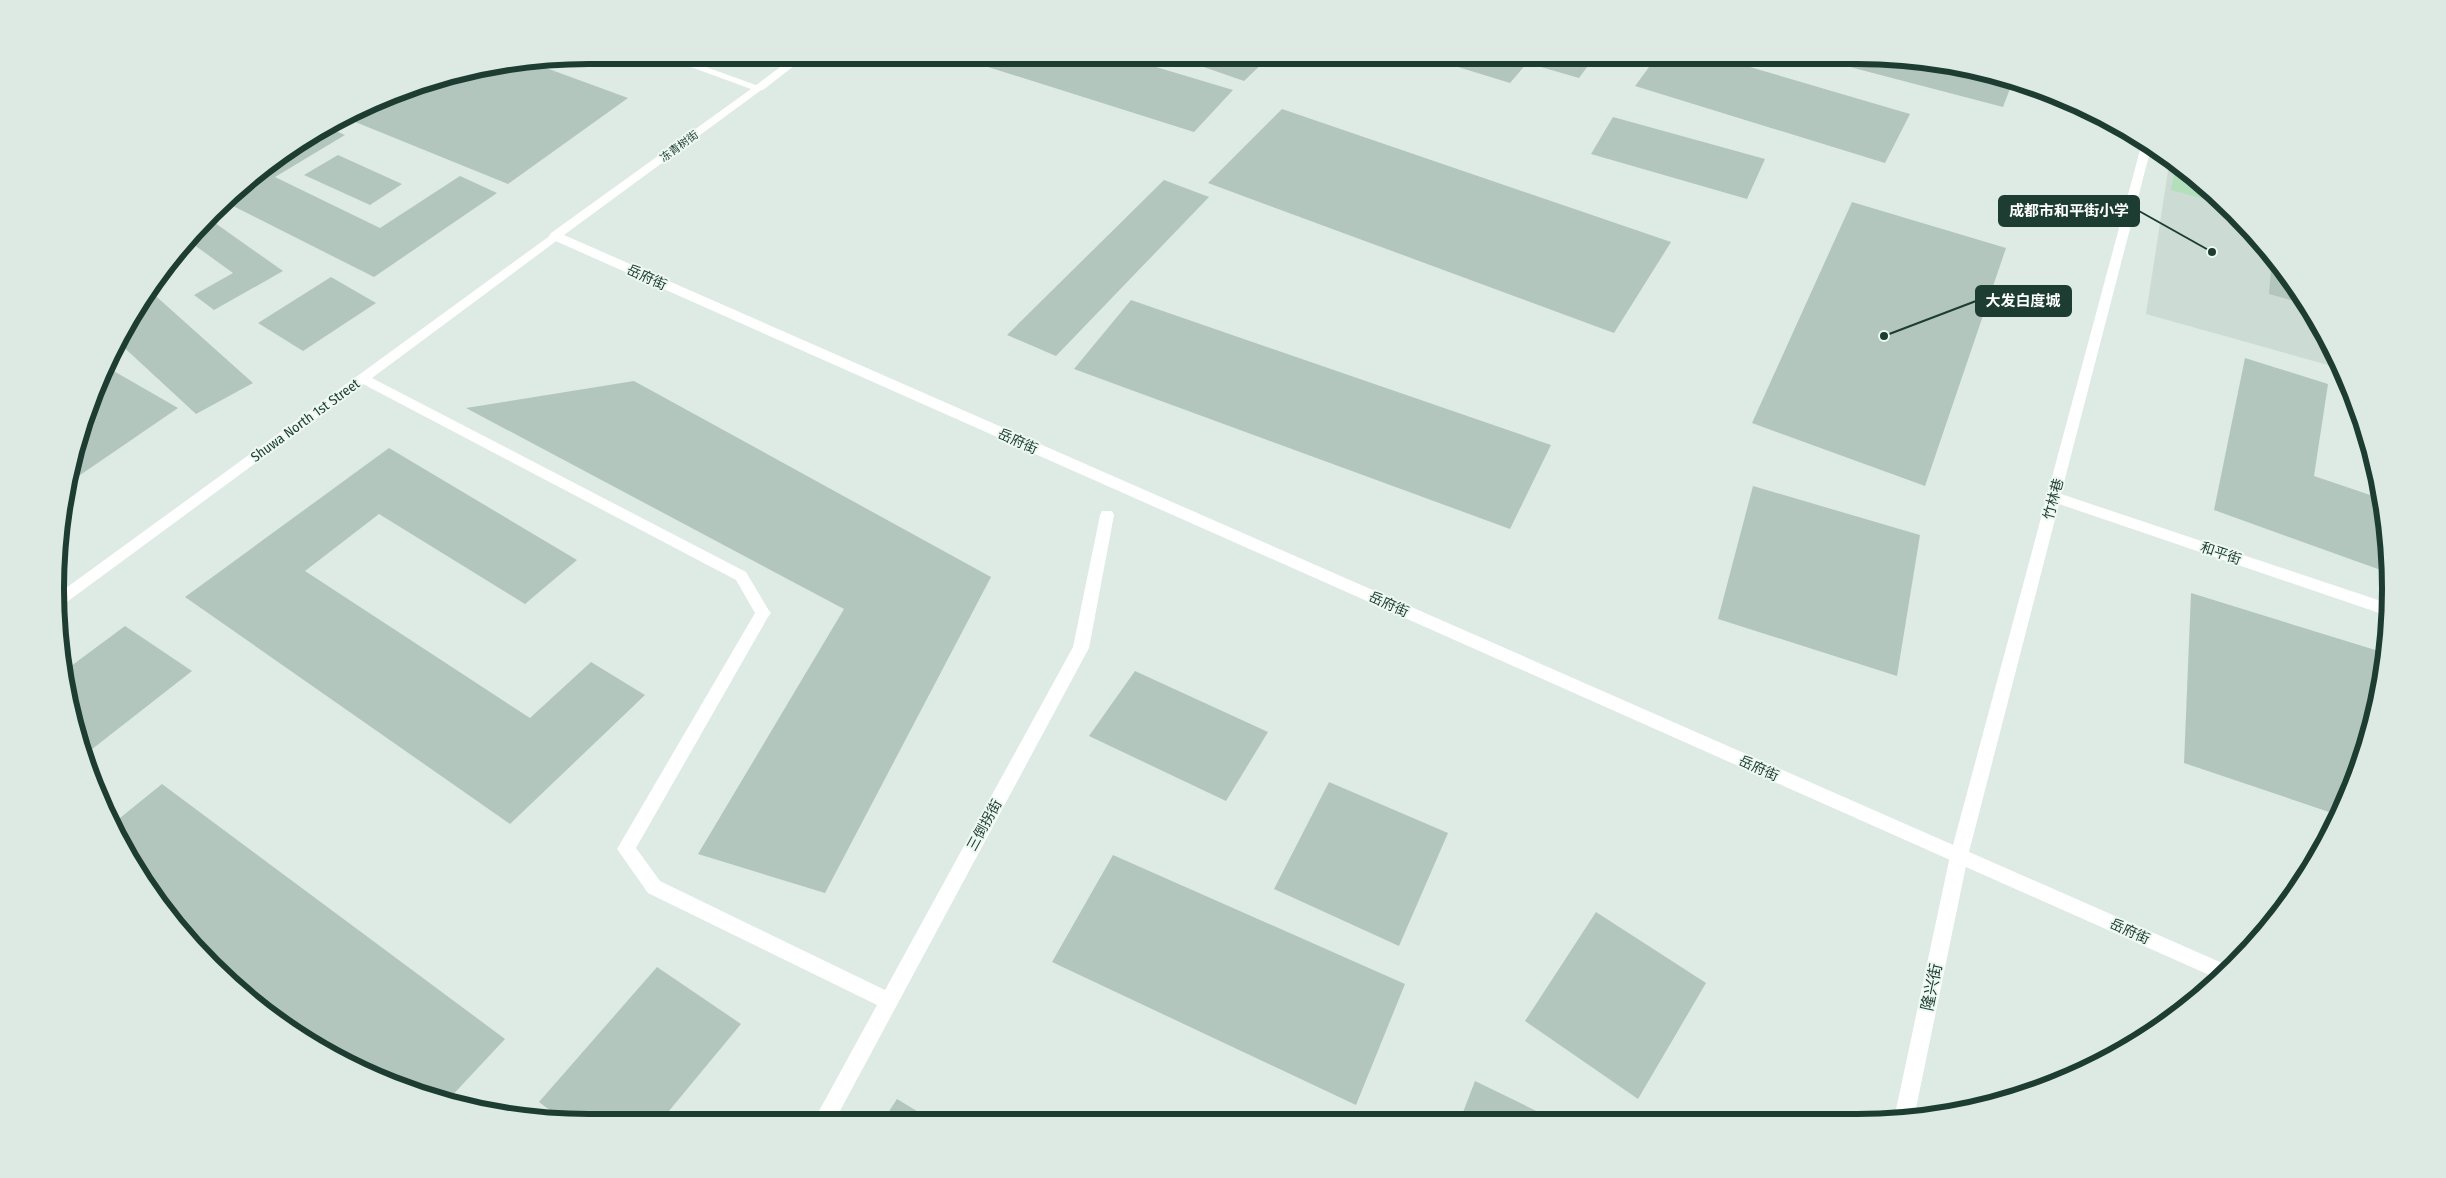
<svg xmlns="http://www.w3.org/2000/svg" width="2446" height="1178" font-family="'Fira Sans Condensed','Noto Sans SC',sans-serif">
<rect width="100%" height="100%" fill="#ddebe4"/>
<!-- built -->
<path fill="#ccdbd3" d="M2170 158 2235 212 2301 293 2342 369 2146 314Z"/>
<!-- green -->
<path fill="#b3e0bb" d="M2176 163 2227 205 2171 190Z"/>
<!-- building -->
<path fill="#b3c6bd" d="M950 55H1116L1233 90 1194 132Z
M1209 55H1271L1244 81 1198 65Z
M1419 55H1596L1579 78 1527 63 1510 83Z
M1658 55H1709L1910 114 1885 163 1635 86Z
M1804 55H1857L1961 65 2013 81 2003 107Z
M527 61 628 98 508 184 343 117 417 83 485 65Z
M1282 109 1671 242 1614 333 1208 183Z
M1613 117 1765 159 1747 199 1591 154Z
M324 126 345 135 275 177 380 228 460 176 497 193 374 277 225 202 264 166Z
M338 155 402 184 370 205 304 175Z
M1164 180 1209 197 1056 356 1007 335Z
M1852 202 2006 248 1925 486 1752 423Z
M208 218 283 271 214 310 194 295 233 273 186 239Z
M2272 257 2301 293 2308 305 2269 294Z
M331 277 376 303 303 351 258 323Z
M149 290 253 383 196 414 117 341 127 322Z
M1131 300 1551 445 1510 529 1074 369Z
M2245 358 2328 384 2314 476 2382 499 2389 573 2214 510Z
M105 366 178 408 67 484 66 483 96 385Z
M634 381 991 577 825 893 698 854 844 609 466 408Z
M389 448 577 560 525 604 379 514 305 571 530 718 591 662 645 695 510 824 185 597Z
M1753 486 1920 535 1897 676 1718 619Z
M2191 593 2385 653 2381 693 2350 794 2338 815 2184 763Z
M125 626 192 671 82 757 63 672Z
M1135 671 1268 732 1226 801 1089 736Z
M1329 782 1448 833 1399 946 1274 889Z
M162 784 505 1039 447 1101 384 1082 293 1033 212 967 165 914 110 826Z
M1113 855 1405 984 1356 1105 1052 962Z
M1596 912 1706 983 1638 1099 1525 1021Z
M657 967 741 1024 659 1123H589L564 1121 539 1102Z
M1475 1081 1555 1120H1460Z
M897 1099 935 1122H882Z"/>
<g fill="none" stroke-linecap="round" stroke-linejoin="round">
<!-- minor -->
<path fill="#fff" fill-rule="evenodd" d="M796 55H808L763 90H755V86Z
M2143 139 2152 144 2061 494 2390 604 2388 616 2059 504 1968 856 1914 1118 1894 1119 1950 856Z
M555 232 561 236 559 239 372 378 746 572 768 609 771 613 768 617 636 848 660 881 885 990 1073 647 1100 515 1102 511H1112L1114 515 1089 648 834 1122H813L877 1005 648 893 617 849 755 613 736 580 363 384 56 610 55 596Z"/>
<!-- tertiary -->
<path fill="#fff" fill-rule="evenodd" d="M658 55H673L764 88 564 235 2229 966 2216 978 551 239 549 236 551 233 751 89Z"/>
</g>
<g text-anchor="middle" stroke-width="4" stroke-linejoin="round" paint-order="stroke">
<!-- far-street labels -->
<g font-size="11" fill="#1d3d32" stroke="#eef8f2">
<text transform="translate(679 146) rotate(-36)" y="4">冻青树街</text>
</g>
<!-- street labels -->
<g font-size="14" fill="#1d3d32" stroke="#eef8f2">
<text transform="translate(647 277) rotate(24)" y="5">岳府街</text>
<text transform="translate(305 420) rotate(-36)" y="5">Shuwa North 1st Street</text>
<text transform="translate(1018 441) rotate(24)" y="5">岳府街</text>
<text transform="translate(2053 499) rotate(-75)" y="5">竹林巷</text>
<text transform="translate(2221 553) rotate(19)" y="5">和平街</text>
<text transform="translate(1389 604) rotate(24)" y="5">岳府街</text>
<text transform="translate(1759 768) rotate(24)" y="5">岳府街</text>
<text transform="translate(984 825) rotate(-61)" y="5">三倒拐街</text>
<text transform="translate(2130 931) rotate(24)" y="5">岳府街</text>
</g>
<!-- near-street labels -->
<g font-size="16" fill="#1d3d32" stroke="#eef8f2">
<text transform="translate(1931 987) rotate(-78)" y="6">隆兴街</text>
</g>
</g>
<!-- crop -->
<path d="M0 0H2446V1178H0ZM589 64H1857A525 525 0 0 1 2382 589V589A525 525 0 0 1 1857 1114H589A525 525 0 0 1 64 589V589A525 525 0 0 1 589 64Z" fill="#dde9e3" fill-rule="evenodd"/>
<path fill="none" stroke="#1d3d32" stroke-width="6" d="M589 64H1857A525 525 0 0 1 2382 589V589A525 525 0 0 1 1857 1114H589A525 525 0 0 1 64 589V589A525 525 0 0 1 589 64Z"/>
<!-- callouts -->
<path fill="none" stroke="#1d3d32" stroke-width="2" d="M2212 252L2139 211M1884 336L1976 301"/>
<g fill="#1d3d32" stroke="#eef8f2" stroke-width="2">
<circle cx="2212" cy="252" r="5"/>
<circle cx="1884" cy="336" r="5"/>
</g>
<g fill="#1d3d32" stroke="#1d3d32" stroke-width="2">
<rect x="1999" y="196" width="140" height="30" rx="5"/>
<rect x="1976" y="286" width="95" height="30" rx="5"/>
</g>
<g font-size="15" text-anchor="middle" font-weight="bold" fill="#fff">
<text x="2069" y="216">成都市和平街小学</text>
<text x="2023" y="306">大发白度城</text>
</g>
</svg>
